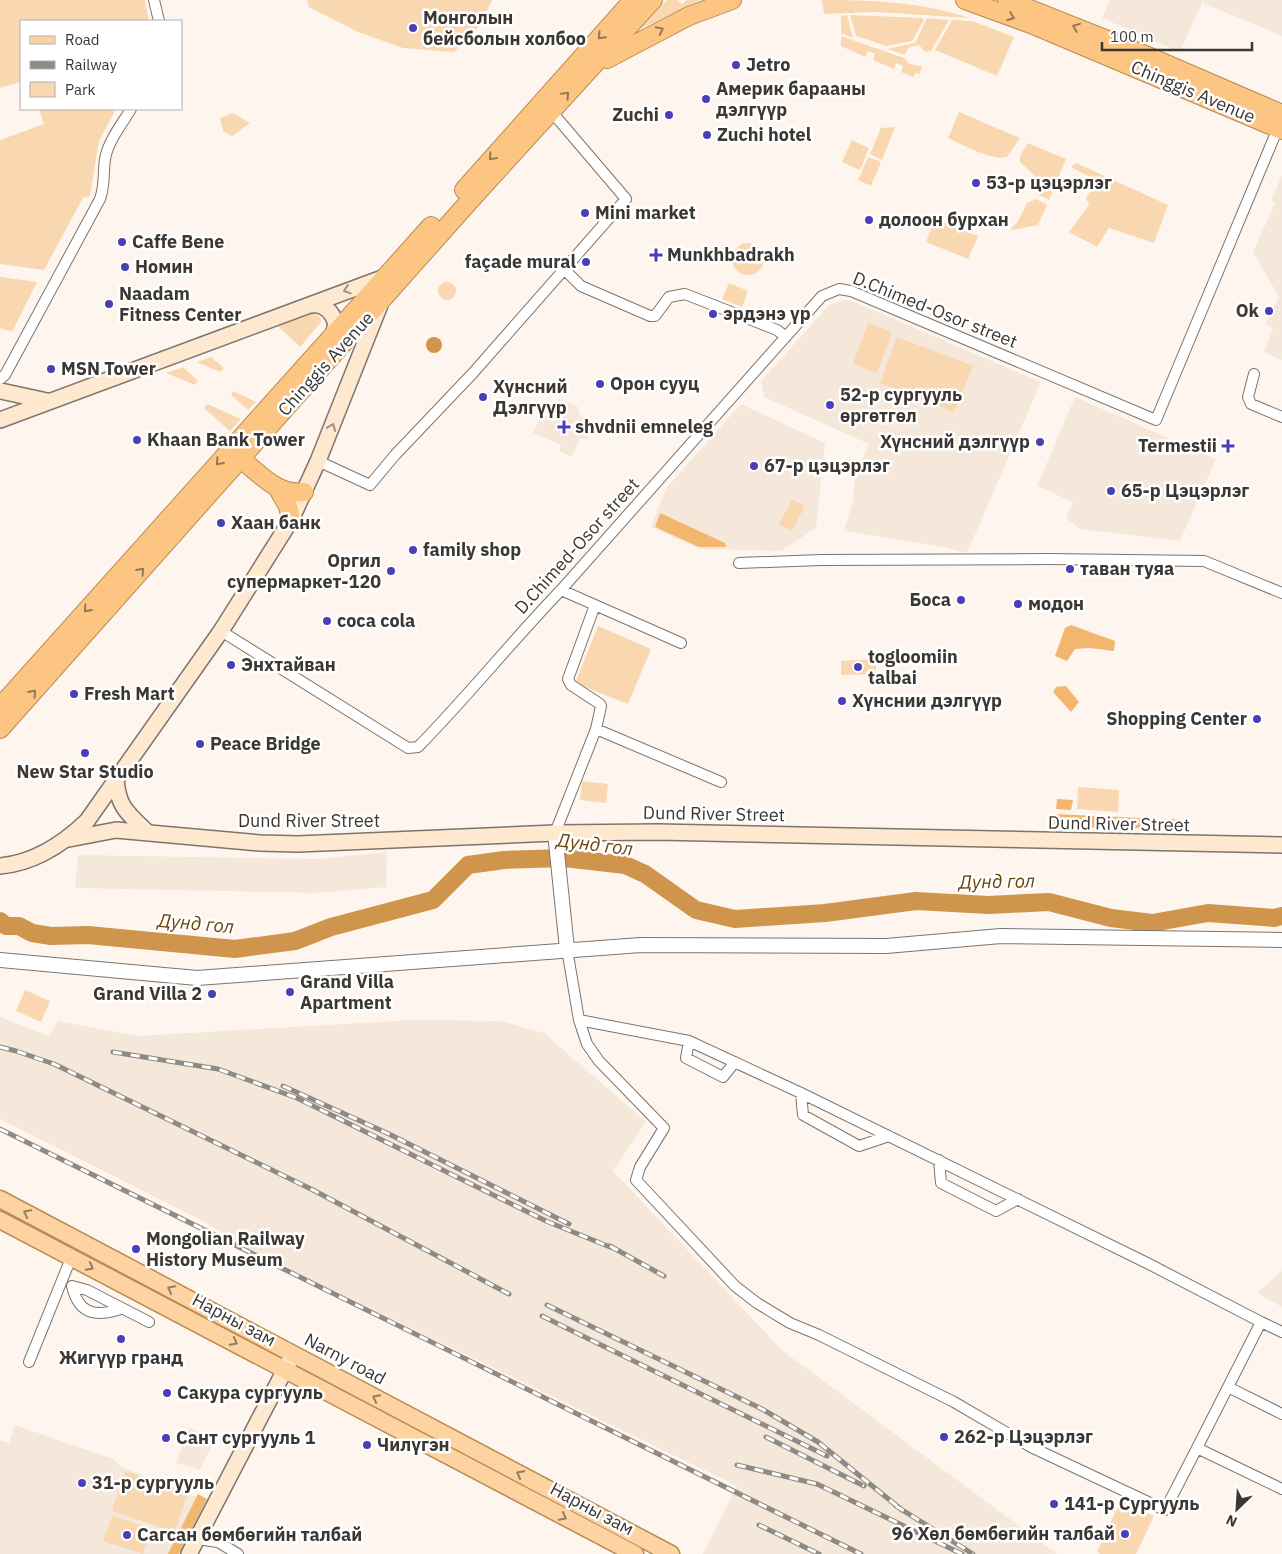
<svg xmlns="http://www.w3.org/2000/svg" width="1282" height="1554" font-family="'IBM Plex Sans',sans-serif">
<rect width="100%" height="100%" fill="#fef6ee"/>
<!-- built -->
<path fill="#f5e8db" d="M1110 0H1203L1180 52 1102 18Z
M1205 0H1282V36L1203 3Z
M1282 175V360L1264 352 1273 328 1265 324 1279 297 1253 252 1275 203 1271 201Z
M844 300H850L1041 382 967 553 938 546 844 531 853 501 855 476 869 444 764 397 761 381 829 305Z
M1075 397 1216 459 1180 541 1080 529 1066 518 1073 502 1037 486Z
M559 399 578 407V414L595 422 587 440 580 438 572 457 559 451 561 445 533 433 542 414 551 418Z
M741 404 825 443 816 528 781 551 699 549 651 527 666 488Z
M387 852 386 887 314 893 75 888 78 855 318 859Z
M0 1017 49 1036 58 1021 138 1036 412 1020 501 1021 544 1033 646 1122 613 1171 783 1351 1057 1554H703L737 1486 260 1255 195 1217 0 1119Z
M1282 1271V1307L1257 1293Z
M15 1425 113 1459 120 1466 207 1501 179 1554H0V1440L9 1443Z
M189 1428 215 1438 200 1470 176 1463Z"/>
<!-- green -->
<path fill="#f9d7b0" d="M0 0H145L149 21H21V82L0 88Z
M307 0H492L481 24 454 52 403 48 358 32 309 7Z
M667 0H677L682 4 687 0H700L641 29Z
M822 0C871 0 923 2 970 18L877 12 824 14Z
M847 15 853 38 841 33V16Z
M850 15 922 18 924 20 912 41 886 46 856 36Z
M927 18 949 20 931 51 925 52 920 46C912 45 907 48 905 55L887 49 915 43Z
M952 20 972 21 1014 37 997 76 935 50Z
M841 36 904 58 909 64 922 66 920 74 916 73 913 77 901 72 903 66 896 63 894 69 873 60 875 54 868 51 866 57 841 46Z
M39 109H116L99 141 90 196 83 198 44 270 0 264V140L44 124Z
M959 112 1020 138 1007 157C992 161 963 145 948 138Z
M233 113 250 123 232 136 223 131 220 118Z
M895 127 882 160 870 154 881 128Z
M852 140 869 148 860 170 842 162Z
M1028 143 1066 159 1049 200 1036 193 1034 175 1020 162V156Z
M868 157 881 162 871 186 858 180Z
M1076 163 1168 205 1154 243 1109 228 1097 247 1069 232 1089 205 1086 198 1097 181 1071 167Z
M1036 199 1047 205 1038 225 1012 230 1011 228 1017 223 1027 203Z
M935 219 978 236 968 259 926 242Z
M732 259a16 16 0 1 1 32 0a16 16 0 1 1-32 0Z
M0 277 37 282 12 332 0 328Z
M438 291a9 9 0 1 1 18 0a9 9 0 1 1-18 0Z
M729 283 748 291 742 307 722 299Z
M312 313 320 317 321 322 300 347 278 326Z
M868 323 892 332 877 373 853 364Z
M897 337 973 366 954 412 880 383Z
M211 357 224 368 220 372 197 362Z
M183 367 198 381 195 385 166 373Z
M233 391 256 402 248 410 231 395Z
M207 404 241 419 230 431 204 408Z
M792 499 805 506 792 531 779 525Z
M598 626 651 649 628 704 575 683Z
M876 659V674L841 675V661Z
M582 781 608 784 606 803 580 800Z
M1078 787 1119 790 1118 812 1077 809Z
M25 990 50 1001 41 1022 16 1011Z
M0 1207 268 1349V1352L0 1212Z
M351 1398 394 1414 614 1531 612 1536Z
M125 1471 188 1492 175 1532 112 1511Z
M1121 1500 1154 1516 1136 1554H1100L1097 1552Z
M112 1516 152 1529 143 1554 103 1541Z"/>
<!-- forest -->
<path fill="#f2b66e" d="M660 513 725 543 726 547H699L655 527Z
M1071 625 1115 641 1114 651 1089 648 1075 649 1067 661 1055 656 1065 628Z
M1066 686 1079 702 1071 712 1053 692 1056 687Z
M1057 799 1073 800 1071 810 1056 809Z
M1054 814 1187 820 1190 829 1053 827Z
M198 1494 207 1499 179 1554H168Z"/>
<!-- water -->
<path fill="#d0954d" d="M426 345a8 8 0 1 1 16 0a8 8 0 1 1-16 0Z"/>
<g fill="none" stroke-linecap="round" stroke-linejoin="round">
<!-- river -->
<path stroke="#d0954d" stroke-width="18" d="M0 921 6 926H19L32 933 51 936 88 935 235 949 295 941 331 927 433 900 468 865 504 860 564 858 625 865 645 874 696 910 735 919 825 913 916 901 988 905 1049 902 1111 918 1152 923 1208 913 1274 918 1282 916"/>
<!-- minor casing -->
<g stroke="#7c756e" stroke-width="12">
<path id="minor" d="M154 0 159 21
M564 269 581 286 650 316H655L669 297 685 294 777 330 786 337
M1254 374 1248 397 1251 404 1282 417
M0 379 5 375 100 199C105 186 103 172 105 159 108 141 122 124 131 109
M318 461 370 485 395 455 473 373 626 199 551 111
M739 563 821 560 1048 559 1204 561 1282 593
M561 590 681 643
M221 631 408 748 418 747C468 696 512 641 561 590L822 296 839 289 851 291 1156 420 1278 128
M596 729 721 782
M555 833 596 729 601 706 600 704 571 685 568 679 595 605
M567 949 579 1020 587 1044 599 1061 664 1128 640 1167 636 1180 735 1286 757 1303 790 1323 819 1335 954 1402 1031 1447 1165 1510 1197 1448
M579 1020 689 1041 801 1093 1149 1264 1261 1322 1197 1448 1282 1489
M689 1041 686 1058 723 1077 735 1062
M801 1093 803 1115 859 1146 889 1136
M939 1160 941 1183 996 1211 1018 1199
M72 1286 87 1290 149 1322
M72 1286C79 1315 96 1317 121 1309
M1261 1322 1282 1332
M29 1362 71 1258
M1228 1387 1282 1414
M197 1539 218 1542 238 1554"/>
</g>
<!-- tertiary casing -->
<g stroke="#7c756e" stroke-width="16">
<path id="tertiary" d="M555 833 567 949
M0 960 197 978 641 945 886 946 1001 936 1282 940"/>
</g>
<!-- secondary casing -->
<g stroke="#7c756e" stroke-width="18">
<path id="secondary" d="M310 305C324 303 332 311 336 324L333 335
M1 391 47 401
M0 420 385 277
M116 779C118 806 126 812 146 831
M69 839 116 830 260 843 298 844 555 833 658 832 1282 845
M0 866C35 863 63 844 87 821L221 631 291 520 318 461 380 305
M189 1554 290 1360"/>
</g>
<!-- primary casing -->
<g stroke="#b88b53" stroke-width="19">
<path id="primary" d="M0 1199 671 1554
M0 1220 635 1554"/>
</g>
<!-- trunk casing -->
<g stroke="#b88b53" stroke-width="20">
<path id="trunk" d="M965 0 1031 24 1282 130
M1007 0 1143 54 1282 114
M607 59 689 16 732 0
M464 190 633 0
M241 459C260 474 278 496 304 492
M278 489 288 506 291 520
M0 707 431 226
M0 729 474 196 653 0"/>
</g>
<!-- minor -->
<use href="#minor" stroke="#fff" stroke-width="10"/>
<!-- tertiary -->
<use href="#tertiary" stroke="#fff" stroke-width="14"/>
<!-- secondary -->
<use href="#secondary" stroke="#fee9d0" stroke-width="15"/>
<!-- primary -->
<use href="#primary" stroke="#fdd4a1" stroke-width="16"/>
<!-- trunk -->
<use href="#trunk" stroke="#fcc682" stroke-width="18"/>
<!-- rail casing -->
<g stroke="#8f8a84" stroke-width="5">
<path id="rail" d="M0 1047 16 1051 54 1064 313 1190 509 1294
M113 1052 218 1069 297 1098 546 1221 615 1249
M283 1086 389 1134 569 1224
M0 1129 861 1554
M610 1246 664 1276
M547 1305 762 1409 818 1442 902 1510
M542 1316 827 1456
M766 1437 864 1486
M737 1465 817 1484 962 1554
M896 1506 973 1554
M759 1525 819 1554"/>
</g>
<!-- rail -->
<use href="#rail" stroke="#fff" stroke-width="3" stroke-dasharray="9" stroke-linecap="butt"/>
</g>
<!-- one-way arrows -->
<defs><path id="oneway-chevron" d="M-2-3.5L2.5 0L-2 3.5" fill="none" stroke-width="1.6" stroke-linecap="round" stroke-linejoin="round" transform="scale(1.25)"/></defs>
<g stroke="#927857">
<use href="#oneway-chevron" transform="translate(1011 17) rotate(20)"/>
<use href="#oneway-chevron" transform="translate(1076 27) rotate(-158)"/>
<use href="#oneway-chevron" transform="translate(660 30) rotate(-26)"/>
<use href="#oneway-chevron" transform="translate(601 36) rotate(133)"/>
<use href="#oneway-chevron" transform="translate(566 95) rotate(-47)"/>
<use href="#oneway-chevron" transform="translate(492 157) rotate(132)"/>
<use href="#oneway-chevron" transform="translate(219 462) rotate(132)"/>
<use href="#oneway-chevron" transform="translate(141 571) rotate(-48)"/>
<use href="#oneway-chevron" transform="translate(87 609) rotate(132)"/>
<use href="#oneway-chevron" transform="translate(33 693) rotate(-48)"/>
</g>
<g stroke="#9c9082">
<use href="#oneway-chevron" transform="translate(347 290) rotate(161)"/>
<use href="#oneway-chevron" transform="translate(332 427) rotate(-68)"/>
</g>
<g stroke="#927e65">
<use href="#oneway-chevron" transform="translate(27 1213) rotate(-152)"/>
<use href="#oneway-chevron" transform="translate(90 1267) rotate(27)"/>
<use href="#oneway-chevron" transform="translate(171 1289) rotate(-152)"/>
<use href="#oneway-chevron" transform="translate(234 1342) rotate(28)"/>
<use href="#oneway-chevron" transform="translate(376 1398) rotate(-152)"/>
<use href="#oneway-chevron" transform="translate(520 1474) rotate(-152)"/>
<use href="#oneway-chevron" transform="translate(563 1517) rotate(28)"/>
</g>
<!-- markers -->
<g fill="#483eb5" stroke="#fff" stroke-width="2">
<circle cx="413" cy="28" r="5"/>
<circle cx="736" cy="65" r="5"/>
<circle cx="706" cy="99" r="5"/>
<circle cx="669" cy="115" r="5"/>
<circle cx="707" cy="135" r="5"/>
<circle cx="976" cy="183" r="5"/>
<circle cx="585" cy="213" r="5"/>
<circle cx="869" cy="220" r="5"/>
<circle cx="122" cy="242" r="5"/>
<path d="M653.5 247.5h5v5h5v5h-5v5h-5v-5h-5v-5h5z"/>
<circle cx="586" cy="262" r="5"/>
<circle cx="125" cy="267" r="5"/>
<circle cx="109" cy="304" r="5"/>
<circle cx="1269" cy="311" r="5"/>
<circle cx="713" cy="314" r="5"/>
<circle cx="51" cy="369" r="5"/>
<circle cx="600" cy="384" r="5"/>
<circle cx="483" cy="397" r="5"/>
<circle cx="830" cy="405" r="5"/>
<path d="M561.5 419.5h5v5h5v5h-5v5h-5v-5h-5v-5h5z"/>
<circle cx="137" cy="440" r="5"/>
<circle cx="1040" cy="442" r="5"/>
<path d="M1225.5 438.5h5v5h5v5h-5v5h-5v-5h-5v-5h5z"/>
<circle cx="754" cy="466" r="5"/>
<circle cx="1111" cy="491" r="5"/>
<circle cx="221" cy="523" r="5"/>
<circle cx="413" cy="550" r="5"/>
<circle cx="1070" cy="569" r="5"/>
<circle cx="391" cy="571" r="5"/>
<circle cx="961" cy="600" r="5"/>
<circle cx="1018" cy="604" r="5"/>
<circle cx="327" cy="621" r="5"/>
<circle cx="231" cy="665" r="5"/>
<circle cx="858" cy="667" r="5"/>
<circle cx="74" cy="694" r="5"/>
<circle cx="842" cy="701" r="5"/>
<circle cx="1257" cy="719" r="5"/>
<circle cx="200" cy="744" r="5"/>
<circle cx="85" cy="753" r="5"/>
<circle cx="290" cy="992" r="5"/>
<circle cx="212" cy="994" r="5"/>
<circle cx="136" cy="1249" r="5"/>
<circle cx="121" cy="1339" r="5"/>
<circle cx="167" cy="1393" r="5"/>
<circle cx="944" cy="1437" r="5"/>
<circle cx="166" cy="1438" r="5"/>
<circle cx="367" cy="1445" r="5"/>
<circle cx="82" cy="1483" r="5"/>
<circle cx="1054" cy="1504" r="5"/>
<circle cx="1125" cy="1534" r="5"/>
<circle cx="127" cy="1535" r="5"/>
</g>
<g text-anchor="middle" stroke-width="5" stroke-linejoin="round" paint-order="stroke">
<!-- poi labels -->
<g font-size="18" font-weight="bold" fill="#3b3834" stroke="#fff" text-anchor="start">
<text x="423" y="24">Монголын<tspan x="423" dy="21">бейсболын холбоо</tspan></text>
<text x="746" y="71">Jetro</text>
<text x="716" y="95">Америк барааны<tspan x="716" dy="21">дэлгүүр</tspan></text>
<text x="659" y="121" text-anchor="end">Zuchi</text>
<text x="717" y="141">Zuchi hotel</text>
<text x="986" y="189">53-р цэцэрлэг</text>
<text x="595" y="219">Mini market</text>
<text x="879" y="226">долоон бурхан</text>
<text x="132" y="248">Caffe Bene</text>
<text x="667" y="261">Munkhbadrakh</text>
<text x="576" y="268" text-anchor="end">façade mural</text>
<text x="135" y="273">Номин</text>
<text x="119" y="300">Naadam<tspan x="119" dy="21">Fitness Center</tspan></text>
<text x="1259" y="317" text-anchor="end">Ok</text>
<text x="723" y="320">эрдэнэ үр</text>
<text x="61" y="375">MSN Tower</text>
<text x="610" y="390">Орон сууц</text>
<text x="493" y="393">Хүнсний<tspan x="493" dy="21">Дэлгүүр</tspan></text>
<text x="840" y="401">52-р сургууль<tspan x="840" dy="21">өргөтгөл</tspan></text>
<text x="575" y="433">shvdnii emneleg</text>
<text x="147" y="446">Khaan Bank Tower</text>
<text x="1030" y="448" text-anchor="end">Хүнсний дэлгүүр</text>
<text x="1217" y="452" text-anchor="end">Termestii</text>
<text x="764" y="472">67-р цэцэрлэг</text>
<text x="1121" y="497">65-р Цэцэрлэг</text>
<text x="231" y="529">Хаан банк</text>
<text x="423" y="556">family shop</text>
<text x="381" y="567" text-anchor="end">Оргил<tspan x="381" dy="21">супермаркет-120</tspan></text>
<text x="1080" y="575">таван туяа</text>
<text x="951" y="606" text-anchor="end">Боса</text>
<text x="1028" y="610">модон</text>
<text x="337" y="627">coca cola</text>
<text x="868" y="663">togloomiin<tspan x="868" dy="21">talbai</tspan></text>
<text x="241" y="671">Энхтайван</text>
<text x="84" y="700">Fresh Mart</text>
<text x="852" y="707">Хүнснии дэлгүүр</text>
<text x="1247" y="725" text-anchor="end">Shopping Center</text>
<text x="210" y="750">Peace Bridge</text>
<text x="85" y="778" text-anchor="middle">New Star Studio</text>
<text x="300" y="988">Grand Villa<tspan x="300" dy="21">Apartment</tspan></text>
<text x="202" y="1000" text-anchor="end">Grand Villa 2</text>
<text x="146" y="1245">Mongolian Railway<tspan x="146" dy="21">History Museum</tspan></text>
<text x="121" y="1364" text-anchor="middle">Жигүүр гранд</text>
<text x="177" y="1399">Сакура сургууль</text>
<text x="954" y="1443">262-р Цэцэрлэг</text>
<text x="176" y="1444">Сант сургууль 1</text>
<text x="377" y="1451">Чилүгэн</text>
<text x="92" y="1489">31-р сургууль</text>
<text x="1064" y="1510">141-р Сургууль</text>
<text x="1115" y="1540" text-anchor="end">96 Хөл бөмбөгийн талбай</text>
<text x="137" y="1541">Сагсан бөмбөгийн талбай</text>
</g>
<!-- street labels -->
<g font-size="18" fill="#3b3834" stroke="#fff">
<text transform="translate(1193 92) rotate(23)" y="6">Chinggis Avenue</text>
<text transform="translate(935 310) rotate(22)" y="6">D.Chimed-Osor street</text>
<text transform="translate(326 364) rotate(-48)" y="6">Chinggis Avenue</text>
<text transform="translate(577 546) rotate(-48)" y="6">D.Chimed-Osor street</text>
<text transform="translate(714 814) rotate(1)" y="6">Dund River Street</text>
<text x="309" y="827">Dund River Street</text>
<text transform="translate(1119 824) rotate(1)" y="6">Dund River Street</text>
<text transform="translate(234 1320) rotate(28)" y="6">Нарны зам</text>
<text transform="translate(345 1359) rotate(28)" y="6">Narny road</text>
<text transform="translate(592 1509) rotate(28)" y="6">Нарны зам</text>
</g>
<!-- water labels -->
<g font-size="19" font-style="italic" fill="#6b440a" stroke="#fff">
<text transform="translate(595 844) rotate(7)" y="7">Дунд гол</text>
<text transform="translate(997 881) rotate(-1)" y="7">Дунд гол</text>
<text transform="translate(196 923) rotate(5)" y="7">Дунд гол</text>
</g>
</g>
<!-- legend -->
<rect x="20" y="20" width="162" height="90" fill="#ffffff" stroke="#b1afae"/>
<rect x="30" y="36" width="25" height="8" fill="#fdd4a1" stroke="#b1afae"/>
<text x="65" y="45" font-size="15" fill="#3b3834">Road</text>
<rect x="30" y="61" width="25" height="8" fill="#8f8a84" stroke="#b1afae"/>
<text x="65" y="70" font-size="15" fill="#3b3834">Railway</text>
<rect x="30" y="82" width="25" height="15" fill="#f9d7b0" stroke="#b1afae"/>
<text x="65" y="95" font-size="15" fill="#3b3834">Park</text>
<!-- north arrow -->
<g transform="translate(1237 1509) rotate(205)" stroke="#ffffff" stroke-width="4" paint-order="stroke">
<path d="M0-4L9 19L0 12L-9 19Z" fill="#3b3834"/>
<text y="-8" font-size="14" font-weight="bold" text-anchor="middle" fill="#3b3834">N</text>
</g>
<!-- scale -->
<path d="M1102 42v8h150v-8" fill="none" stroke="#3b3834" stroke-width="2.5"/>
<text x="1110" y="42" font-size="15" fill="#3b3834" stroke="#ffffff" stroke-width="4" paint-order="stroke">100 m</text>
</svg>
